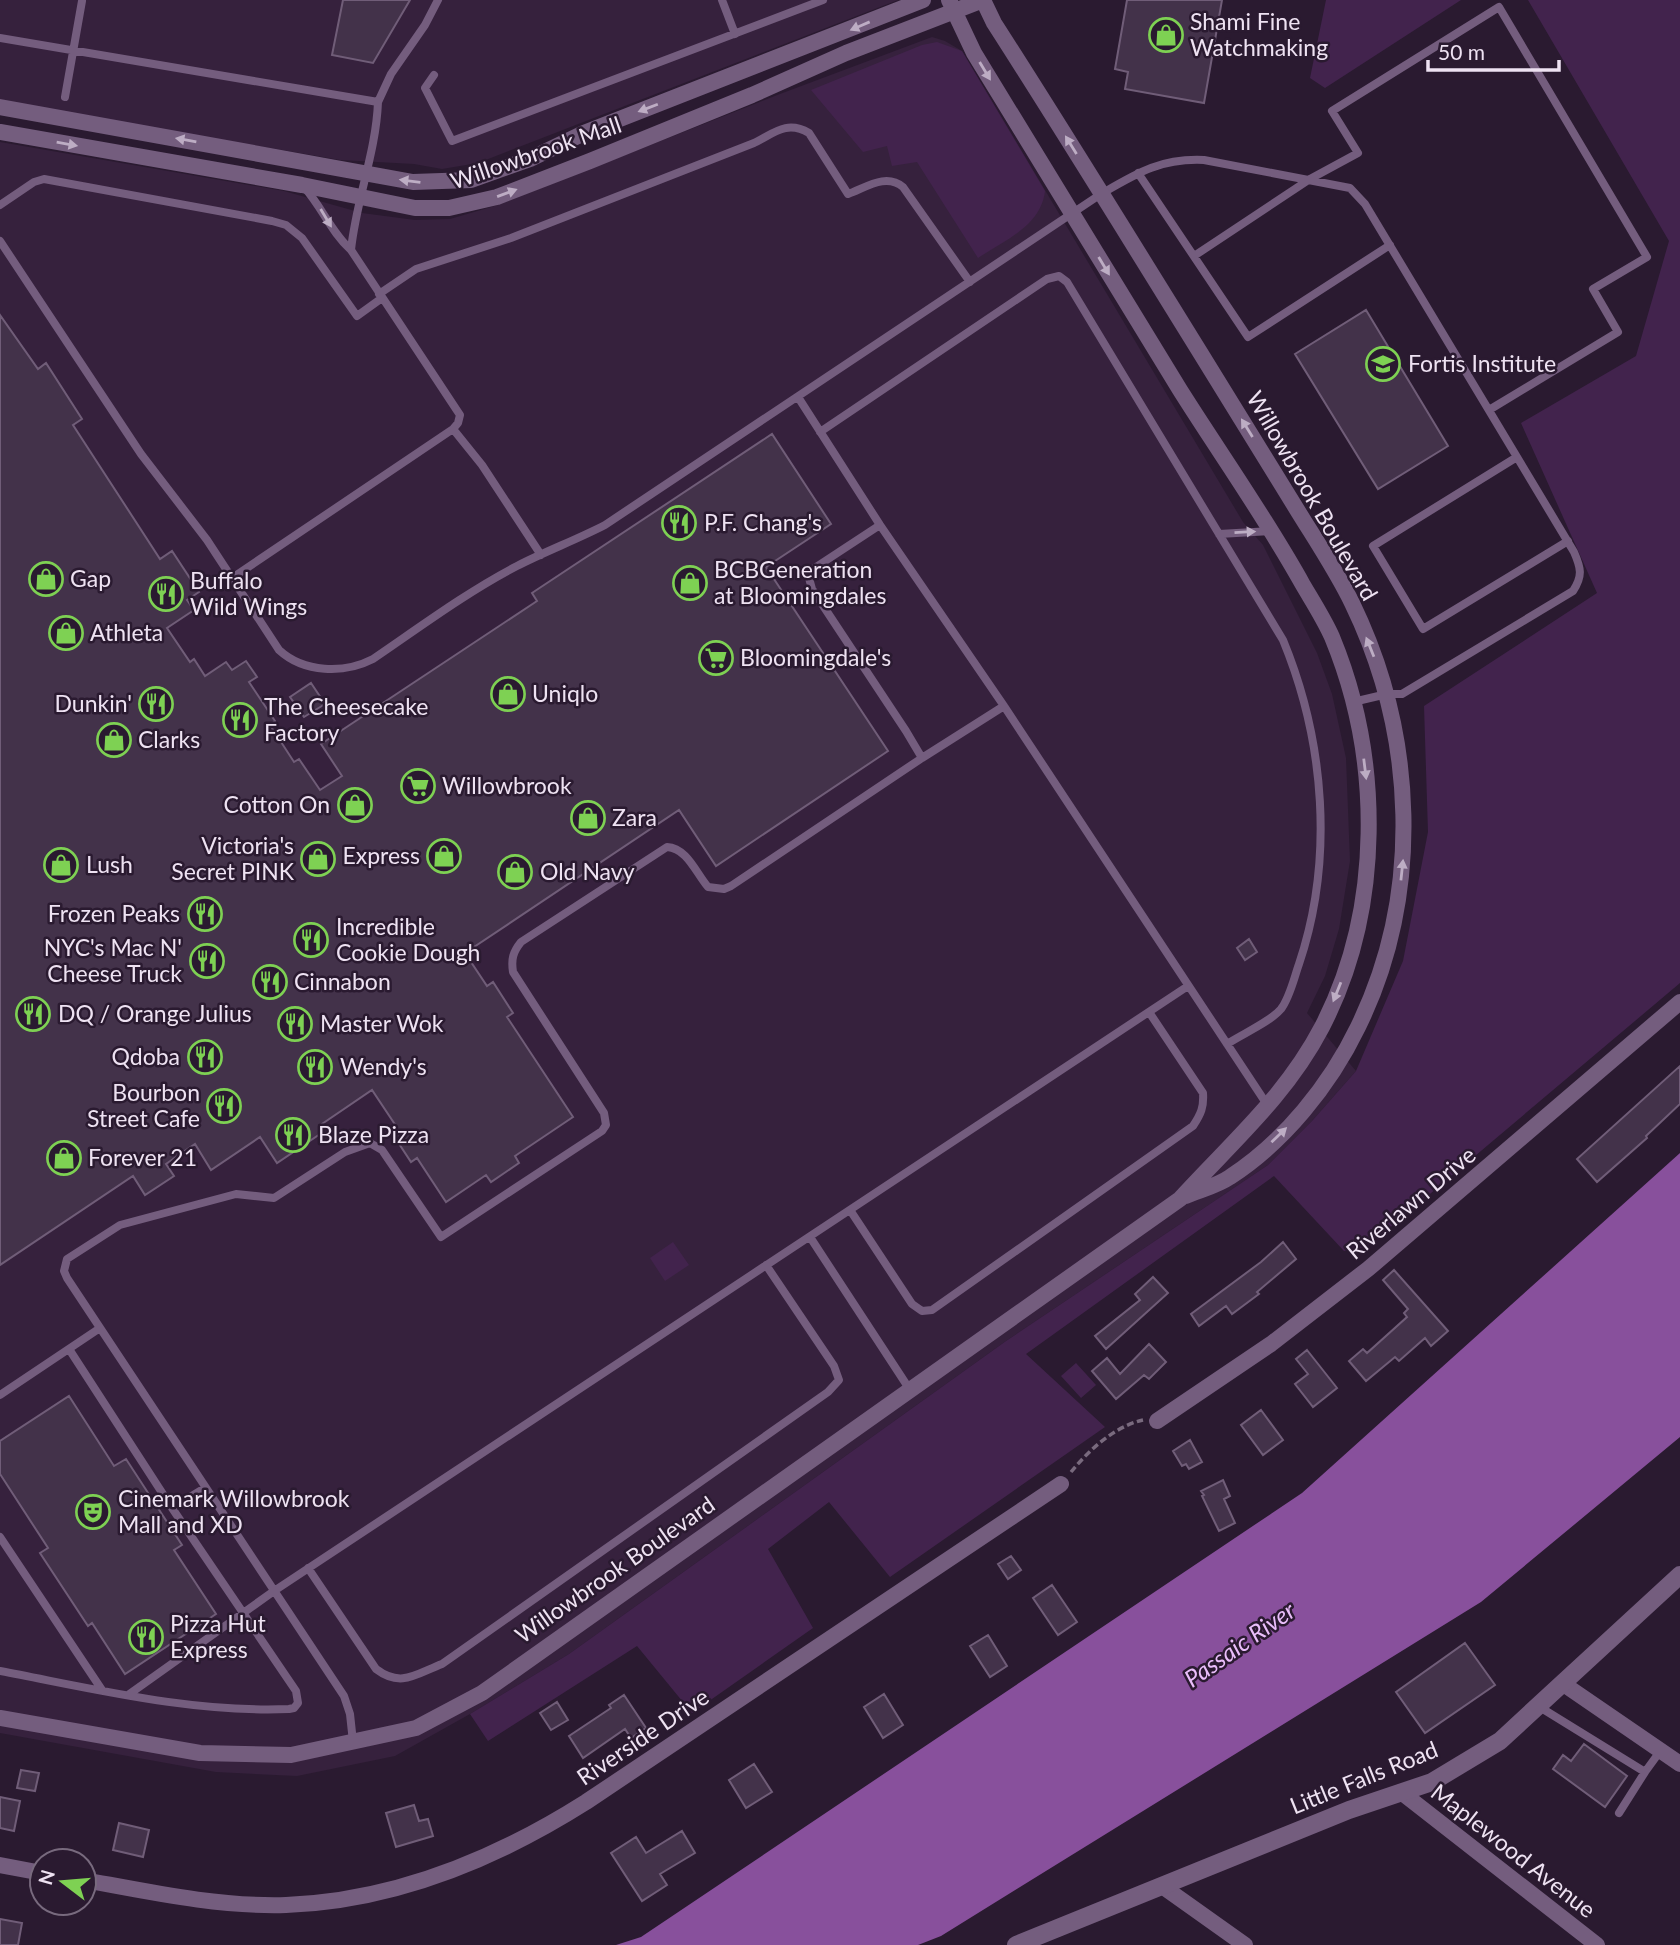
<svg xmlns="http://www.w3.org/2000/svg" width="1680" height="1945" font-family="Lato,sans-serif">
<rect width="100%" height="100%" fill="#2a1a30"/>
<!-- built -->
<path fill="#36213d" d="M0 0H898L478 163 442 169 414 164 340 160 0 102Z
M932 37 945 41 962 51 1243 522 1263 545 1317 653 1332 694 1346 758 1350 861 1339 929 1325 976 1307 1013 1356 1071 1312 1121 1268 1165 1006 1341 569 1654 470 1714 395 1756 297 1776 216 1772 0 1733V142L284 191 362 213 415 220 450 219 498 205 780 94Z"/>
<!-- green -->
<path fill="#42234d" d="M1326 0H1461L1325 88 1310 78Z
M1528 0H1680V983L1367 1247 1344 1251 1274 1176 1026 1354 1105 1427 890 1577 829 1502 768 1549 813 1628 692 1713 637 1646 488 1741 470 1714 569 1654 1006 1341 1268 1165 1312 1121 1356 1071 1403 961 1428 832 1424 706 1597 593 1521 423 1636 356 1669 241Z
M937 42 962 51 1045 191C1041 226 1005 240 978 258L917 162 892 166 887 146 863 152 811 90 922 45Z
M673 1242 689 1265 665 1281 650 1258Z
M1076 1363 1096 1385 1081 1398 1061 1376Z"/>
<!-- water -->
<path fill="#88509c" d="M1680 1153V1437L1481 1602 941 1936 918 1945H616L641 1937 1302 1493Z"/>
<!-- building -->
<path fill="#43324a" stroke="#705d78" stroke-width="2" d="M343 0H410L373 63 332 55Z
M1127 0H1222L1204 103 1125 89 1128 72 1115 69Z
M1366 310 1448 446 1378 489 1295 354Z
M0 315 38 369 46 363 82 419 73 425 160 559 172 551 199 592 187 600 194 610 167 628 190 662 194 659 205 676 226 662 232 670 246 661 257 677 249 682 275 721 270 725 294 762 299 759 320 790 342 776 321 744 537 601 532 593 772 434 831 524 766 567 888 751 716 866 679 810 465 953 487 986 493 982 513 1013 507 1017 573 1117 515 1156 519 1163 491 1182 486 1175 446 1202 417 1158 411 1162 390 1130 396 1126 372 1090 319 1126 323 1132 277 1163 260 1137 211 1170 195 1144 166 1164 174 1176 145 1195 133 1176 0 1265Z
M311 683 325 704 304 717 290 697Z
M1249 939 1257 952 1245 960 1237 948Z
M1680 1066V1104L1646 1136 1647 1138 1597 1182 1577 1159Z
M1283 1242 1296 1259 1257 1292 1259 1294 1232 1314 1226 1306 1199 1326 1191 1314 1261 1262Z
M1394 1270 1448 1331 1431 1346 1425 1338 1399 1361 1395 1357 1366 1381 1349 1361 1363 1349 1367 1353 1407 1317 1404 1313 1408 1309 1383 1280Z
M1153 1277 1168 1293 1106 1349 1095 1336 1140 1300 1135 1294Z
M1149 1344 1166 1362 1149 1379 1144 1375 1116 1399 1092 1371 1107 1358 1120 1374Z
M1307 1350 1337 1388 1313 1407 1295 1384 1308 1374 1296 1359Z
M69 1396 114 1466 126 1459 182 1545 174 1550 216 1614 125 1674 92 1623 88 1626 40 1553 48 1548 0 1474V1441Z
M1261 1410 1283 1440 1263 1455 1241 1425Z
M1190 1440 1202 1462 1189 1469 1186 1464 1182 1466 1173 1451Z
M1223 1480 1230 1496 1224 1499 1235 1523 1219 1531 1202 1496 1204 1495 1201 1491Z
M1011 1556 1021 1570 1008 1579 998 1564Z
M1052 1585 1077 1622 1058 1635 1033 1598Z
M988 1635 1007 1666 990 1677 970 1646Z
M1465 1643 1495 1685 1425 1733 1396 1692Z
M884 1694 903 1725 883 1738 864 1707Z
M624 1695 646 1728 631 1738 625 1729 583 1758 569 1736 611 1708 609 1705Z
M557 1702 568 1720 551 1730 540 1713Z
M1584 1744 1627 1776 1605 1807 1553 1769 1563 1755 1571 1761Z
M754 1764 772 1792 746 1808 729 1780Z
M21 1770 39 1773 35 1791 17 1788Z
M0 1797 20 1801 14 1831 0 1828Z
M414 1805 419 1821 428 1819 433 1836 396 1847 386 1813Z
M119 1823 149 1830 143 1857 113 1850Z
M682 1831 695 1853 660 1874 667 1885 642 1901 611 1853 636 1837 646 1853Z
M0 1919 22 1923 18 1945H0Z"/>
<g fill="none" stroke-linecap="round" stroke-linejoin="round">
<!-- path -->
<path stroke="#796a7e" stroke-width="3.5" stroke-dasharray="7 3.5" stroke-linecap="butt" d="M1071 1472C1089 1450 1115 1426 1143 1420"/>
<!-- service -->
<path stroke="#745d7e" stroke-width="8" d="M722 0 735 34
M0 38 378 102C376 153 356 200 351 250L460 415 458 423 453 429 482 465 541 555
M434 75 425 88 452 141 823 0
M65 97 82 1
M378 102 391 74 425 25 438 0
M1138 173 1248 337 1390 245
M304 187C322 207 331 232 351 250
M0 205 34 182 44 179 272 221 286 225 302 238 357 316 382 298
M0 241 141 454 207 540 279 650C304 673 344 674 373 659 420 627 467 592 517 566 546 551 576 540 605 525L1101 194C1137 173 1161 158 1204 160L1350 188 1365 204 1574 552C1581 568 1583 576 1573 591L1402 694H1387L1353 702
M1194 256 1310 179 1358 153 1332 111 1499 7 1647 257 1593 289 1618 332 1489 410
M379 294 416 269 511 238 754 143C774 133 787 120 809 133L848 194C867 187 886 173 903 187L970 282
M798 397 880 525 1004 706 1268 1106
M820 432 1047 279 1059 276 1067 282 1283 640C1325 742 1334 860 1299 964 1294 978 1290 997 1281 1009 1270 1022 1242 1034 1227 1044
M1517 457 1373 546 1423 629 1568 541
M880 525 813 569 809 578 812 589 906 731 922 758
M1219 534 1271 531
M232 578 453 429
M850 1210 912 1304 922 1311 932 1310 1193 1126C1201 1114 1204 1107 1203 1093L1149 1012
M810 1237 910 1390
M0 1395 100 1328
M172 1508 205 1488
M0 1537 102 1690
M308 1568 376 1669C401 1688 416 1674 442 1664L828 1392 839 1380 834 1366 766 1265
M0 1671C95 1689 192 1713 289 1709L294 1708 298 1703 296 1691 172 1508 69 1349
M128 1695 274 1591 1188 986
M1538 1706 1645 1772 1661 1750
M353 1742 350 1714 344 1696 67 1278 64 1271 67 1259 120 1225 236 1194 274 1198 345 1152 370 1143 382 1150 441 1237 602 1131 606 1125 604 1113 513 972C511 959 513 952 521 942L667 847C687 848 696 873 708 887L724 889 731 886 922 758 1004 706
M1619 1813 1645 1772"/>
<!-- minor -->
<path stroke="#745d7e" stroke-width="16" d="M983 0 994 23C1066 135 1136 249 1206 362 1236 410 1266 459 1296 508 1315 539 1336 570 1352 603 1416 735 1423 894 1358 1027 1330 1085 1284 1142 1230 1177 1217 1186 1200 1190 1186 1196
M0 107 413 182 471 180 530 159 584 133 923 0
M0 132 302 185 415 208H449L497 197 590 161 752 95 846 53 983 0
M1157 1421 1271 1344 1368 1269 1680 1002
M1562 1683 1680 1764
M0 1718 200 1753 291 1755 416 1728 482 1693 1180 1199C1232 1142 1286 1096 1322 1027 1383 909 1382 758 1332 637 1324 619 1313 602 1303 585 1266 518 1221 455 1180 390 1111 278 1043 165 974 53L949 0
M1401 1792 1597 1945
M0 1865 42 1873
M84 1880C150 1892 219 1907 286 1905 393 1901 496 1859 586 1802L1061 1484
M1162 1886 1245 1945"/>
<!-- tertiary -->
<path stroke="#745d7e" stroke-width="18" d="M1016 1945 1349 1810 1432 1782 1500 1741 1680 1575"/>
</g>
<!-- one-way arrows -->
<defs><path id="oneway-solid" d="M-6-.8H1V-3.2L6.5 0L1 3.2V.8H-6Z" transform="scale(1.75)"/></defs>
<g fill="#bdadc4">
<use href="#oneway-solid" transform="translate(860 26) rotate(157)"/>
<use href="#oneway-solid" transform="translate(985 71) rotate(59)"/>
<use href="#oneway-solid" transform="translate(648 108) rotate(159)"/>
<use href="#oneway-solid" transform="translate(186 140) rotate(-170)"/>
<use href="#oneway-solid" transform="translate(67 144) rotate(10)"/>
<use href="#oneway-solid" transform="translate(1071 145) rotate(-122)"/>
<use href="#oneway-solid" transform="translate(410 181) rotate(-173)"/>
<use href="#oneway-solid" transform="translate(507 193) rotate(-20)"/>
<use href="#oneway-solid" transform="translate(326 218) rotate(59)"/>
<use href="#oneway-solid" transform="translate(1104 266) rotate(59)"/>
<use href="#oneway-solid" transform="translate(1247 428) rotate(-122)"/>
<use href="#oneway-solid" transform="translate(1245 532) rotate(-3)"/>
<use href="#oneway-solid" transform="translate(1370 647) rotate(-112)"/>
<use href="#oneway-solid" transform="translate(1365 769) rotate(83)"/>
<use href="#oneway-solid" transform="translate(1402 870) rotate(-84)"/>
<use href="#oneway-solid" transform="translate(1337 992) rotate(112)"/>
<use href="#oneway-solid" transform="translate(1279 1135) rotate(-44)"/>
</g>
<!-- icons -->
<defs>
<g id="shop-ring" transform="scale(1.75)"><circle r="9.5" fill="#2a1a30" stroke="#7ed153" stroke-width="1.5"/><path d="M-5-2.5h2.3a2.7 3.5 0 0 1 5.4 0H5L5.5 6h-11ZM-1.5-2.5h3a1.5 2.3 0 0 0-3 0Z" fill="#7ed153"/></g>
<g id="university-ring" transform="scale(1.75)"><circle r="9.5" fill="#2a1a30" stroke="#7ed153" stroke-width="1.5"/><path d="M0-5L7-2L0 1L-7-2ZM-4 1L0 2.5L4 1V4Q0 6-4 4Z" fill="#7ed153"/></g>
<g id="restaurant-ring" transform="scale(1.75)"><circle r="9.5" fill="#2a1a30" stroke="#7ed153" stroke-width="1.5"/><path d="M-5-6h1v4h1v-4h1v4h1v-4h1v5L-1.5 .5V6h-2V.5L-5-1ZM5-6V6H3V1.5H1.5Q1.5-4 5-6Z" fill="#7ed153"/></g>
<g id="supermarket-ring" transform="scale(1.75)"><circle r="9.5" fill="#2a1a30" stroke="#7ed153" stroke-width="1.5"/><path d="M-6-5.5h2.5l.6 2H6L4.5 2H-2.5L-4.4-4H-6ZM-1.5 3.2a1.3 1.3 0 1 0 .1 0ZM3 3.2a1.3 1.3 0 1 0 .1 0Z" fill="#7ed153"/></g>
<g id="theatre-ring" transform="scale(1.75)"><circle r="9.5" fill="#2a1a30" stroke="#7ed153" stroke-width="1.5"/><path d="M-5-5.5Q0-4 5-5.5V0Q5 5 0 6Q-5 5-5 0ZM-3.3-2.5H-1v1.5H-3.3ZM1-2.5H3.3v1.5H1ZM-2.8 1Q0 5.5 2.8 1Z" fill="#7ed153"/></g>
</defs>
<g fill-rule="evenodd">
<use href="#shop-ring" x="1166" y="35"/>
<use href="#university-ring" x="1383" y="364"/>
<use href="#restaurant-ring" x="679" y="523"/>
<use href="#shop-ring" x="46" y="579"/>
<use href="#shop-ring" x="690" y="583"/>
<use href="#restaurant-ring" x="166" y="594"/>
<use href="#shop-ring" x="66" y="633"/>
<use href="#supermarket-ring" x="716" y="658"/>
<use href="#shop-ring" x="508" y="694"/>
<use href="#restaurant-ring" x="156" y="704"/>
<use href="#restaurant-ring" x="240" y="720"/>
<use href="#shop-ring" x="114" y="740"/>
<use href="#supermarket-ring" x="418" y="786"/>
<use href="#shop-ring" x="355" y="805"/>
<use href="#shop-ring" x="588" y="818"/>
<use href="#shop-ring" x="444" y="856"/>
<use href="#shop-ring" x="318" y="859"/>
<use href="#shop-ring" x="61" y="865"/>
<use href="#shop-ring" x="515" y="872"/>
<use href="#restaurant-ring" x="205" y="914"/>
<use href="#restaurant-ring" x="311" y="940"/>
<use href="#restaurant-ring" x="207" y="961"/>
<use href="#restaurant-ring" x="270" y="982"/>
<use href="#restaurant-ring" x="33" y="1014"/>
<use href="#restaurant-ring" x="295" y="1024"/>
<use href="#restaurant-ring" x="205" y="1057"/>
<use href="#restaurant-ring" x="315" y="1067"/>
<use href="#restaurant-ring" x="224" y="1106"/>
<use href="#restaurant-ring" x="293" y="1135"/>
<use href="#shop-ring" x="64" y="1158"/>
<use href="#theatre-ring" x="93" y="1512"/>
<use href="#restaurant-ring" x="146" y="1637"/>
</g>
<g text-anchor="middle" stroke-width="5" stroke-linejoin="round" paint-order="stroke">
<!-- poi labels -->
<g font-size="23" fill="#eee2f2" stroke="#2a1a30" text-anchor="start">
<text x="1190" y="30">Shami Fine<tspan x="1190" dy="26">Watchmaking</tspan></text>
<text x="1408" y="372">Fortis Institute</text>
<text x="704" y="531">P.F. Chang's</text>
<text x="714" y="578">BCBGeneration<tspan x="714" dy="26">at Bloomingdales</tspan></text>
<text x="70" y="587">Gap</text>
<text x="190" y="589">Buffalo<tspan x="190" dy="26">Wild Wings</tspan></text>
<text x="90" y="641">Athleta</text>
<text x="740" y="666">Bloomingdale's</text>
<text x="532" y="702">Uniqlo</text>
<text x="132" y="712" text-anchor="end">Dunkin'</text>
<text x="264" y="715">The Cheesecake<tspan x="264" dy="26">Factory</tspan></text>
<text x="138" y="748">Clarks</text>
<text x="442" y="794">Willowbrook</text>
<text x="330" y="813" text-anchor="end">Cotton On</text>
<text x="612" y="826">Zara</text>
<text x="294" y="854" text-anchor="end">Victoria's<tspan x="294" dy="26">Secret PINK</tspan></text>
<text x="420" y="864" text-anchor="end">Express</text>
<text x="86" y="873">Lush</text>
<text x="540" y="880">Old Navy</text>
<text x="180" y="922" text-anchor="end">Frozen Peaks</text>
<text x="336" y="935">Incredible<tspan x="336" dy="26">Cookie Dough</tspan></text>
<text x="182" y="956" text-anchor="end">NYC's Mac N'<tspan x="182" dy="26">Cheese Truck</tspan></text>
<text x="294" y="990">Cinnabon</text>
<text x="58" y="1022">DQ / Orange Julius</text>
<text x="320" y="1032">Master Wok</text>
<text x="180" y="1065" text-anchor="end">Qdoba</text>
<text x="340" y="1075">Wendy's</text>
<text x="200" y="1101" text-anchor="end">Bourbon<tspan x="200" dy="26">Street Cafe</tspan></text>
<text x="318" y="1143">Blaze Pizza</text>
<text x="88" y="1166">Forever 21</text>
<text x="118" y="1507">Cinemark Willowbrook<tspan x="118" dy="26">Mall and XD</tspan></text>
<text x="170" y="1632">Pizza Hut<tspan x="170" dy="26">Express</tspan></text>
</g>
<!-- street labels -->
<g font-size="23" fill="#eee2f2" stroke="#2a1a30">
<text transform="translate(536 153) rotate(-19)" y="8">Willowbrook Mall</text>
<text transform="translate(1312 496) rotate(60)" y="8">Willowbrook Boulevard</text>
<text transform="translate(1411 1203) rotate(-40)" y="8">Riverlawn Drive</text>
<text transform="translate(615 1570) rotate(-35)" y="8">Willowbrook Boulevard</text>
<text transform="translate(643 1737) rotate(-34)" y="8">Riverside Drive</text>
<text transform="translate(1364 1778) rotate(-22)" y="8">Little Falls Road</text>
<text transform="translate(1513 1851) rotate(38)" y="8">Maplewood Avenue</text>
</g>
<!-- water labels -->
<g font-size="24" font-style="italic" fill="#eabefb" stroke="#2a1a30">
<text transform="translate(1240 1645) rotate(-35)" y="8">Passaic River</text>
</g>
</g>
<!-- north arrow -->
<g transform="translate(63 1882) rotate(286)"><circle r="33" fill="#2a1a30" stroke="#786a7e" stroke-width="2"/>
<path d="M0-5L12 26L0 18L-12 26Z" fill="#7ed153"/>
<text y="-10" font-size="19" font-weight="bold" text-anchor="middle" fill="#eee2f2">N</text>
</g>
<!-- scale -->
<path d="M1428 60v10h131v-10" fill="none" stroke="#eee2f2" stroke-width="3.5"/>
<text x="1438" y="60" font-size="21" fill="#eee2f2" stroke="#2a1a30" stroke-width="5" paint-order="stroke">50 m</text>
</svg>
